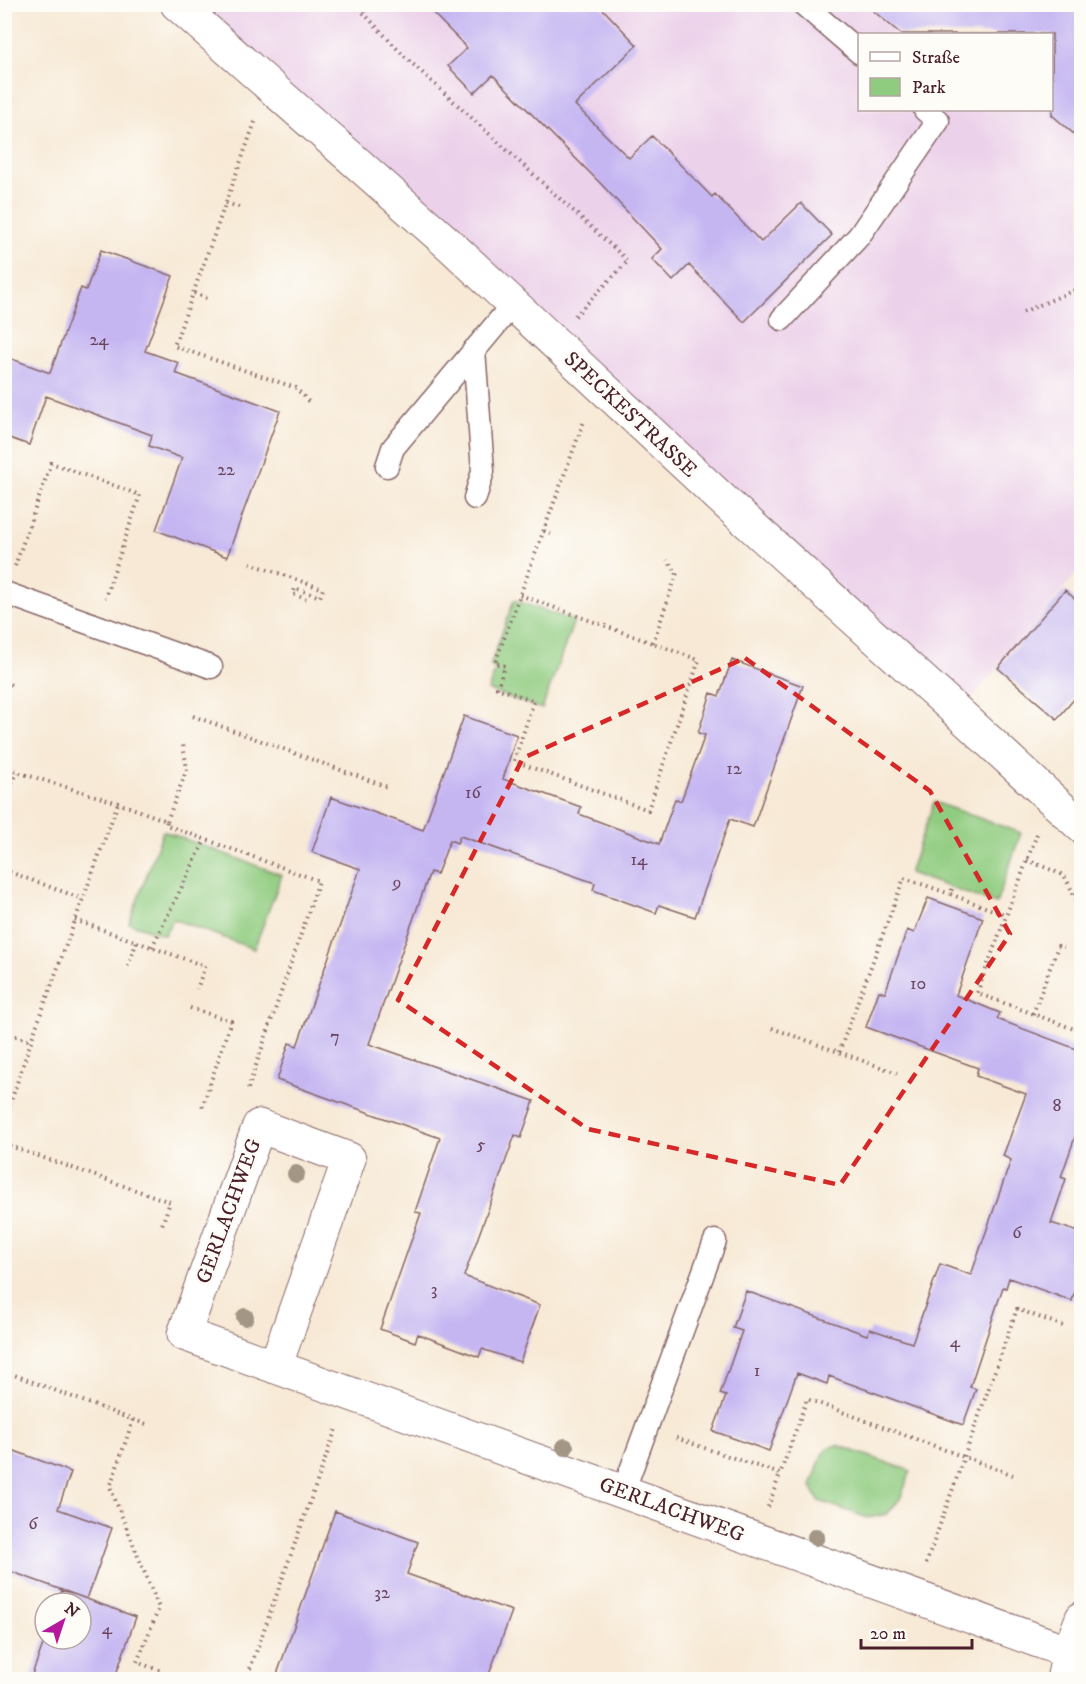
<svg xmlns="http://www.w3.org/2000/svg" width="1086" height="1684" font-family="'IM FELL DW Pica',serif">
<rect width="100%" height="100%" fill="#fdfcf7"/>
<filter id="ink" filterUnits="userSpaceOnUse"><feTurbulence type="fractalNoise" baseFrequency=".0167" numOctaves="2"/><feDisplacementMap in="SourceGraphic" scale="12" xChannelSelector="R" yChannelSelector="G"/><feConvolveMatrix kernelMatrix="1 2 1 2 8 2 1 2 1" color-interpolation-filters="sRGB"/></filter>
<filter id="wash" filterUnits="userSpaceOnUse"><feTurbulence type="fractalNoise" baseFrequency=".008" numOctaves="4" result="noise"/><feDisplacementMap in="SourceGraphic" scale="24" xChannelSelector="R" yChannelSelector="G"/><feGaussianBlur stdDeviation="1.35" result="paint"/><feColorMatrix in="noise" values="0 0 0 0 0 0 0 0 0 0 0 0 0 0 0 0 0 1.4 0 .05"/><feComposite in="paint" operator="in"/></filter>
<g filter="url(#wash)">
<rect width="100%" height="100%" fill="#f7e9d5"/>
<!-- built -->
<path fill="#ecd1ea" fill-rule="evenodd" d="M177 5H1081V568L959 713ZM860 34H1052V110H860Z"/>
<!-- green -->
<path fill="#90cc80" stroke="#6d7656" stroke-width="1.5" d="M514 600 574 621 542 709 488 690 496 669 490 666Z
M934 802 1021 833 996 904 909 873Z
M163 831 282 875 254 949 173 919 164 935 129 923Z
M837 1445 911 1471 900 1499 887 1514 868 1518 819 1501 814 1493 812 1484 822 1455 828 1448Z"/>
<g id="blocks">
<!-- building -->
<path fill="#c5b6f2" d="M424 4H598L637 45 575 105 629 158 652 136 712 197 715 194 761 242 801 203 832 235 744 322 689 265 673 281 652 259 662 249 602 185 493 75 474 93 448 66 467 48Z
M865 4H1082V141L1052 115V34H901Z
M101 250 173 276 145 351 179 363 175 373 280 411 227 557 156 530 182 458 149 446 152 435 46 396 29 445 4 436V356L50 373 81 288 86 290Z
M1065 590 1082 605V690L1057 719 998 668Z
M732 660 803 686 753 827 730 819 695 917 659 905 656 913 593 890 595 883 460 836 457 843 450 840 437 874 430 872 369 1044 534 1101 521 1138 515 1135 464 1276 540 1305 520 1362 482 1349 479 1357 418 1334 415 1342 380 1329 421 1213 415 1212 440 1138 277 1080 289 1043 297 1046 360 869 312 852 331 797 423 830 464 716 517 735 503 779 581 807 579 814 659 844 675 799 681 801 705 735 698 733 711 693 719 696Z
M928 898 983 918 956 995 1000 1013 997 1019 1082 1051V1117L1061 1177 1066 1179 1051 1223 1082 1233V1297L1074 1294 1072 1301 1009 1278 1006 1288 1003 1287 970 1387 976 1389 963 1425 829 1376 827 1384 797 1373 769 1451 713 1431 726 1396 720 1394 742 1331 733 1328 746 1291 867 1335 870 1329 912 1343 940 1264 971 1275 1011 1160 1003 1156 1026 1094 976 1076 978 1068 866 1027 879 991 885 993 907 930 914 933Z
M4 1447 71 1472 58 1509 112 1528 87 1599 4 1569Z
M335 1511 418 1542 407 1574 512 1611 487 1680H275Z
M62 1590 136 1617 114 1680H30L45 1639H81V1603H58Z"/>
</g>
</g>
<g filter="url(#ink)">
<use href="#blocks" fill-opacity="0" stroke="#876666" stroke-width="1.5"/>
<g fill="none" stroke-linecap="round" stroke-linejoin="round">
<!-- service casing -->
<g stroke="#876666" stroke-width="25">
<path id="service" d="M803 4 860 53
M782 319 859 236 938 121 925 110
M474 350 483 471 475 498
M387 466 393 448 513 304
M5 593 211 667
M623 1492 715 1241"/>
</g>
<!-- minor casing -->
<g stroke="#876666" stroke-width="35">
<path id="minor" d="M177 4 451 246 723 500 952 707 1082 827
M275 1367 349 1159 259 1126 184 1334 1069 1652
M1063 1680 1069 1652 1082 1618"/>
</g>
<!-- path -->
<path stroke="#876666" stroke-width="4" stroke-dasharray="1.5 4.5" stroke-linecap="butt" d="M355 4 404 56 628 261 575 316
M255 122 174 346 296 388 309 402
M226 203 242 208
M194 293 207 298
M1023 312 1082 287
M544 531 553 535
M250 563 323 589 320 597 295 588 293 594 306 599
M15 566 51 463 140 495 105 598
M520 595 699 660 648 810 514 761 534 701 497 688 505 666 495 663 584 421
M653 643 677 573 667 560
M4 682 11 685
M193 716 390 788
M4 764 17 772 118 803 167 821 166 825 319 881 247 1092
M4 806 17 772
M167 821 187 769 183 745
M1037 834 977 993 1082 1032
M1027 860 1064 875 1079 905
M4 870 83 899
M952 889 950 894 1006 915
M75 920 205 966 197 989
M152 947 205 840
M128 966 137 941
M190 1008 231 1021 202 1108
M1033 1014 1058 946 1064 947
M772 1028 897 1073
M1076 1030 1082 1014
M4 1032 31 1041
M839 1052 904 878 950 894
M4 1122 31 1041 118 803
M4 1144 170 1202 161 1228
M4 1371 133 1420 110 1487 159 1608 137 1662 161 1671 162 1680
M133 1420 150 1425
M676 1438 780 1474 807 1399 1013 1475
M768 1507 780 1474
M926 1564 1017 1309 1066 1327
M246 1680 337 1426"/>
<!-- service -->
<use href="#service" stroke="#fff" stroke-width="22"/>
<!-- minor -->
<use href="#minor" stroke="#fff" stroke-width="33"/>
</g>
<!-- trees -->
<g fill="#a39685">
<circle cx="296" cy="1174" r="9"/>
<circle cx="245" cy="1317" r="9"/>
<circle cx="565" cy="1447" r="9"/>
<circle cx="816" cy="1537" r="9"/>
</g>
</g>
<!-- marked area -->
<path fill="none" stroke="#d62828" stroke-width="4.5" stroke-dasharray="12 8" stroke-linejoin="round" d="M745 658 930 791 1010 934 840 1185 588 1129 398 1000 523 758Z"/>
<g text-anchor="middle" stroke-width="6" stroke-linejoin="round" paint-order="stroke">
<!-- number labels -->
<g font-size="18" fill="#69455d">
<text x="99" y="345">24</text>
<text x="226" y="475">22</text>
<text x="734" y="774">12</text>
<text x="473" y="798">16</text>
<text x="639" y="865">14</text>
<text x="397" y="888">9</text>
<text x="918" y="989">10</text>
<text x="335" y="1042">7</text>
<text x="1057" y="1111">8</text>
<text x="481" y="1150">5</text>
<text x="1017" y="1238">6</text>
<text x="434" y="1295">3</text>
<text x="955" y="1347">4</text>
<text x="757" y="1376">1</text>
<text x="33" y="1529">6</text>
<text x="382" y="1598">32</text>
<text x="107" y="1634">4</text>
</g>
<!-- street labels -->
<g font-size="21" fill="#4a1f2b" stroke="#fdfcf7">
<text transform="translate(631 414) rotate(43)" y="7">SPECKESTRASSE</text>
<text transform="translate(228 1211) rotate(-70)" y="7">GERLACHWEG</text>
<text transform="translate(672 1509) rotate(20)" y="7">GERLACHWEG</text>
</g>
</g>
<!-- margin -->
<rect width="1086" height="1684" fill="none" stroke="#fdfcf7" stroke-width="24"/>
<!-- legend -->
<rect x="858" y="33" width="195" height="78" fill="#fdfcf7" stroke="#b5a4a5" stroke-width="1.5"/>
<rect x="870" y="52" width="30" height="9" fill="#ffffff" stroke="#b5a4a5" stroke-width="1.5"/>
<text x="912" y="63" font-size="18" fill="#4a1f2b">Straße</text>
<rect x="870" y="78" width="30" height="18" fill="#90cc80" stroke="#b5a4a5" stroke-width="1.5"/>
<text x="912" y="93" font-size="18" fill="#4a1f2b">Park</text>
<!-- north arrow -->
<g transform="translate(63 1621) rotate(39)"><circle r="28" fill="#fdfcf7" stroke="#b5a4a5" stroke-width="1.5"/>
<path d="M0-4.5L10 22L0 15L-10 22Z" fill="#b5179e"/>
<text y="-9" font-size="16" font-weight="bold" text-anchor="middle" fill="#4a1f2b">N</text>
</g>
<!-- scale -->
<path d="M861 1639v9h111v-9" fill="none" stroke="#4a1f2b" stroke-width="3"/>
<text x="870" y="1639" font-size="18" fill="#4a1f2b" stroke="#fdfcf7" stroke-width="4.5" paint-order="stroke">20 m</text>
</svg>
